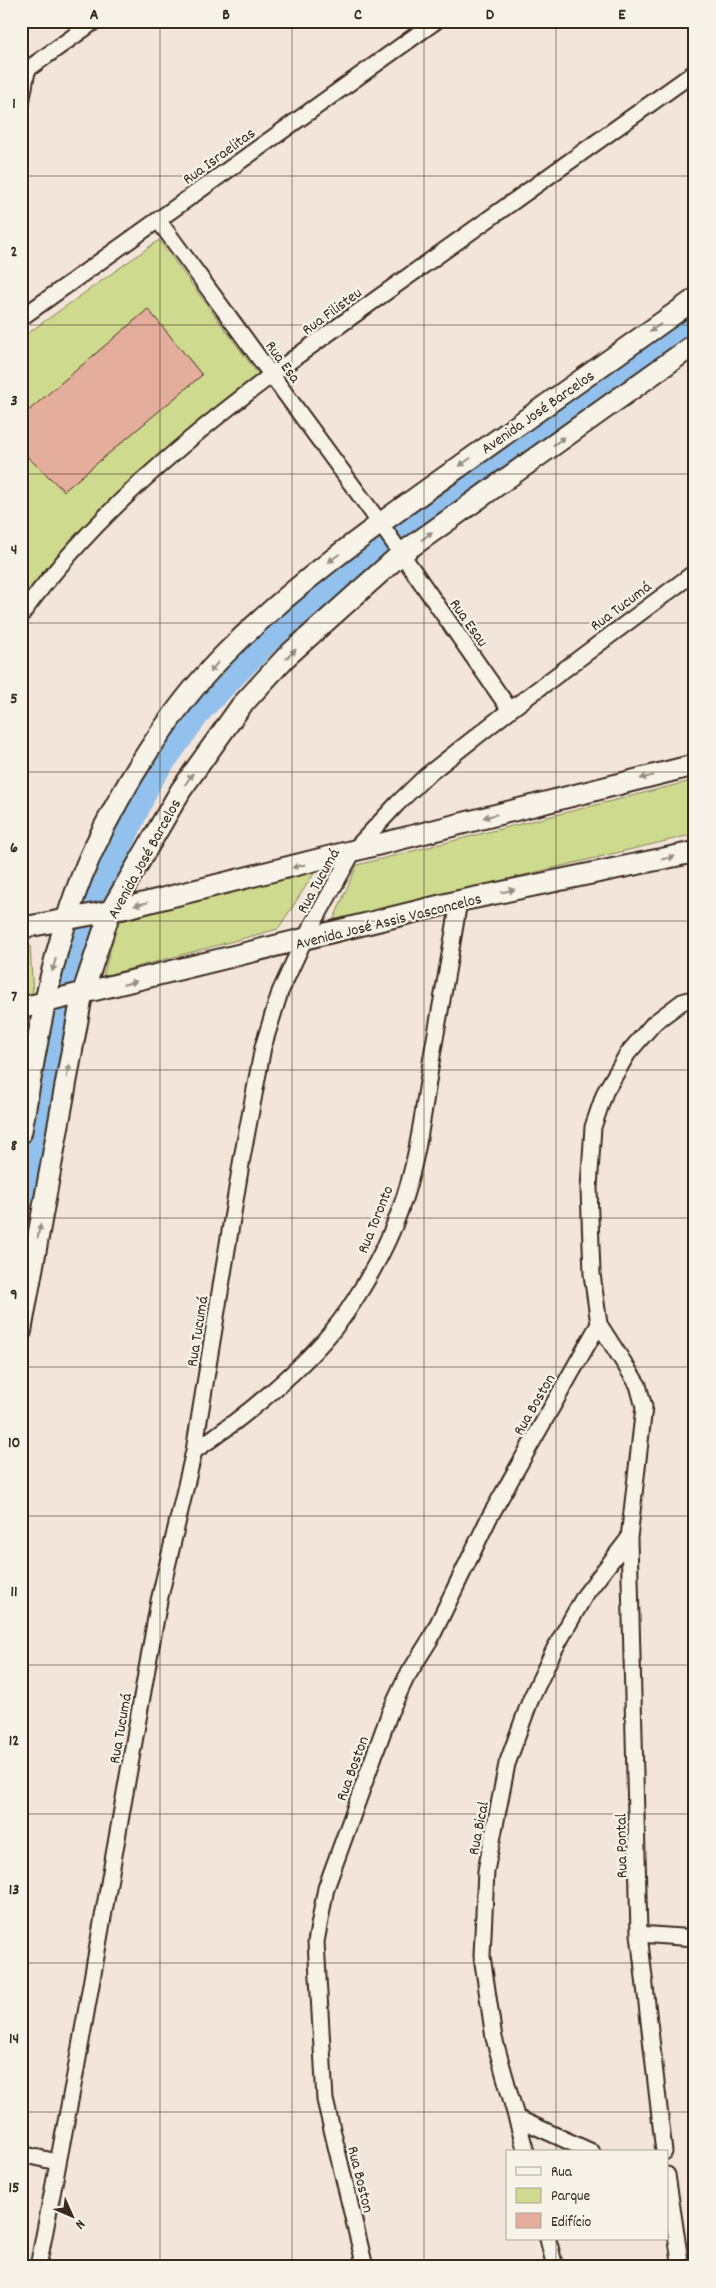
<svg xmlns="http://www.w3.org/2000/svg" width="716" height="2288" font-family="Dekko,sans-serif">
<rect width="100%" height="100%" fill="#f3e5d9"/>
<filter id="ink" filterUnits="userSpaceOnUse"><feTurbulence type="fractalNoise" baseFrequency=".02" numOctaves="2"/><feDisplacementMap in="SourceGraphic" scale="10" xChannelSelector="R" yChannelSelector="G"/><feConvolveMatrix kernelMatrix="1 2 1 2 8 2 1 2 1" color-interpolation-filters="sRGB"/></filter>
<g filter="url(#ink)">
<!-- green -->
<path fill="#cedb8e" stroke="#848256" d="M159 240 258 374 131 478 21 598V338Z
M695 780V834L333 921 357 865Z
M315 872 278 929 103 976 120 915Z
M30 945 33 996 21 998V947Z"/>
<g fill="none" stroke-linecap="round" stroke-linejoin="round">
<!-- river -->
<path stroke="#91c1ec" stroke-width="32" d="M21 1218 64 978 80 927 147 778 199 706 265 638 342 574 467 479 695 316"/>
</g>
<!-- building -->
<path fill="#e5ae9c" stroke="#3b2a1e" d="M148 309 202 375 64 491 21 451V417Z"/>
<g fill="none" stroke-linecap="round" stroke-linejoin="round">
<!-- street casing -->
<g stroke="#3b2a1e" stroke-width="19">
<path id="street" d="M21 74 95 21
M21 103 27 71
M158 220 380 523 510 710
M21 318 436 21
M21 615C118 481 256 385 389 290 491 217 593 145 695 72
M194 1451C248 1415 320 1356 354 1301 372 1273 389 1242 400 1210 419 1160 424 1103 433 1050 442 1000 451 951 459 901
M639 1934 695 1938
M517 2118 592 2152
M526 2152 494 2038 482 1956 486 1871 507 1764 530 1701 554 1650 585 1595 629 1538
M664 2152 639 1934 629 1538 644 1407 638 1385 599 1324 592 1274 589 1188 593 1127 605 1092 628 1053 654 1023 682 1002 695 998
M21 2154 57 2162
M667 2175 681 2267
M548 2239 555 2267
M38 2267 75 2075 159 1601 194 1451 242 1158 263 1047 280 992 304 940 354 850 397 804 426 776 510 710 695 572
M365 2267 325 2100 316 1942 326 1888 390 1712 406 1678 431 1638 489 1518 599 1324"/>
</g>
<!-- secondary casing -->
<g stroke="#3b2a1e" stroke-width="24">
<path id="secondary" d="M21 928 121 909 695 765
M21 1008 459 901 695 852
M21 1133C38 1037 52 939 93 850 124 784 170 711 220 659 294 583 380 523 466 462 542 408 618 354 695 299
M21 1331 82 995 110 912 181 790 241 706 286 657 401 554 695 344"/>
</g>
<!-- street -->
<use href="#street" stroke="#f7f3e8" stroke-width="15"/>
<!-- secondary -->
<use href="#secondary" stroke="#f7f3e8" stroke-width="20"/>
</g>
<!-- one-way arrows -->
<defs><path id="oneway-solid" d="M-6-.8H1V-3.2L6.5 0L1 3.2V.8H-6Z" transform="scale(1.25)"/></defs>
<g fill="#998e83">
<use href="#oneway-solid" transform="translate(655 328) rotate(145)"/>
<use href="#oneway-solid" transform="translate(559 441) rotate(-36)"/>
<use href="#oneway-solid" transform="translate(465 462) rotate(145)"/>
<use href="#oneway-solid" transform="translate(427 536) rotate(-36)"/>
<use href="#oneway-solid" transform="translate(334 558) rotate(143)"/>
<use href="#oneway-solid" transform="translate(291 654) rotate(-43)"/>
<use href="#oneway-solid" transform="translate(214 667) rotate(130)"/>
<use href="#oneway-solid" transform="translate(647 777) rotate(166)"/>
<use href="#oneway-solid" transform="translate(189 779) rotate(-55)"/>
<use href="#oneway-solid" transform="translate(490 816) rotate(166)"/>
<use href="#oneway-solid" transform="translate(668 858) rotate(-12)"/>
<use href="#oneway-solid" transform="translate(299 866) rotate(166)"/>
<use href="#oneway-solid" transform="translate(508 891) rotate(-12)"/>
<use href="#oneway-solid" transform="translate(141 904) rotate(166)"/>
<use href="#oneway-solid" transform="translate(54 965) rotate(105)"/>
<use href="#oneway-solid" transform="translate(130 983) rotate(-14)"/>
<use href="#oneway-solid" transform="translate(68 1071) rotate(-80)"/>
<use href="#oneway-solid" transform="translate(39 1231) rotate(-80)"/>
</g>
</g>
<!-- grid -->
<path fill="none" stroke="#3b2a1e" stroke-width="1" stroke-opacity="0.55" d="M160 21V2267M292 21V2267M424 21V2267M556 21V2152M21 176H695M21 325H695M21 474H695M21 623H695M21 772H695M21 921H695M21 1070H695M21 1218H695M21 1367H695M21 1516H695M21 1665H695M21 1814H695M21 1963H695M21 2112H695M556 2239V2267"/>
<g text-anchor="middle" stroke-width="4.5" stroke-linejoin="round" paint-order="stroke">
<!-- street labels -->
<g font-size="16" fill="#3b2a1e" stroke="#f7f3e8">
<text transform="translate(218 155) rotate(-36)" y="6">Rua Israelitas</text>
<text transform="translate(331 310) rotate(-36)" y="6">Rua Filisteu</text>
<text transform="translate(284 361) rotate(54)" y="6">Rua Esa</text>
<text transform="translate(537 411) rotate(-35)" y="6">Avenida José Barcelos</text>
<text transform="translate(620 605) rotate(-37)" y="6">Rua Tucumá</text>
<text transform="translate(470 622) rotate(55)" y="6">Rua Esau</text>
<text transform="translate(143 858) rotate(-61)" y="6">Avenida José Barcelos</text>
<text transform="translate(317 880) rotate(-61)" y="6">Rua Tucumá</text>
<text transform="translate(388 920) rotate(-14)" y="6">Avenida José Assis Vasconcelos</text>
<text transform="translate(374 1219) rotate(-68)" y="6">Rua Toronto</text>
<text transform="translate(196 1331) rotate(-81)" y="6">Rua Tucumá</text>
<text transform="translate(533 1404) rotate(-60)" y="6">Rua Boston</text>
<text transform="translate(119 1728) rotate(-80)" y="6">Rua Tucumá</text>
<text transform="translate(351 1768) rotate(-70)" y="6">Rua Boston</text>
<text transform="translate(477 1828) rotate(-79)" y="6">Rua Bical</text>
<text transform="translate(620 1846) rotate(-91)" y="6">Rua Pontal</text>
<text transform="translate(362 2179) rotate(76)" y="6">Rua Boston</text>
</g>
</g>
<!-- margin -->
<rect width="716" height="2288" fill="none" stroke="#f7f3e8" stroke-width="55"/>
<!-- legend -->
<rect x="506" y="2150" width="162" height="90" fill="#f7f3e8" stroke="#aca397"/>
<rect x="516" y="2167" width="25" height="8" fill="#f7f3e8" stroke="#aca397"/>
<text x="551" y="2176" font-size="15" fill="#3b2a1e">Rua</text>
<rect x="516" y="2188" width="25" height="15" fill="#cedb8e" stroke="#aca397"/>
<text x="551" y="2200" font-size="15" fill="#3b2a1e">Parque</text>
<rect x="516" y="2213" width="25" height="15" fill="#e5ae9c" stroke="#aca397"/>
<text x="551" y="2226" font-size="15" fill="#3b2a1e">Edifício</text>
<!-- north arrow -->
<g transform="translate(72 2216) rotate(135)" stroke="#f7f3e8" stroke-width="4" paint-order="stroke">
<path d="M0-4L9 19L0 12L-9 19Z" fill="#3b2a1e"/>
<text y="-8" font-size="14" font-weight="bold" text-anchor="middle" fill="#3b2a1e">N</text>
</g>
<rect x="28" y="28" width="660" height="2232" fill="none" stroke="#3b2a1e" stroke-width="2"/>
<g font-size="16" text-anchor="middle" font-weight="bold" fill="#3b2a1e">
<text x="94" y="19">A</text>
<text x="226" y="19">B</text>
<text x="358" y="19">C</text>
<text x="490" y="19">D</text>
<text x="622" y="19">E</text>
<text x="14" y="108">1</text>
<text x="14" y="256">2</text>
<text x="14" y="405">3</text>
<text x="14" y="554">4</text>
<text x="14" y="703">5</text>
<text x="14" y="852">6</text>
<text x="14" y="1001">7</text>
<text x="14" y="1150">8</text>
<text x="14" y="1299">9</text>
<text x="14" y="1447">10</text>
<text x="14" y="1596">11</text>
<text x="14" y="1745">12</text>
<text x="14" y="1894">13</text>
<text x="14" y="2043">14</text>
<text x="14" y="2192">15</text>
</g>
</svg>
